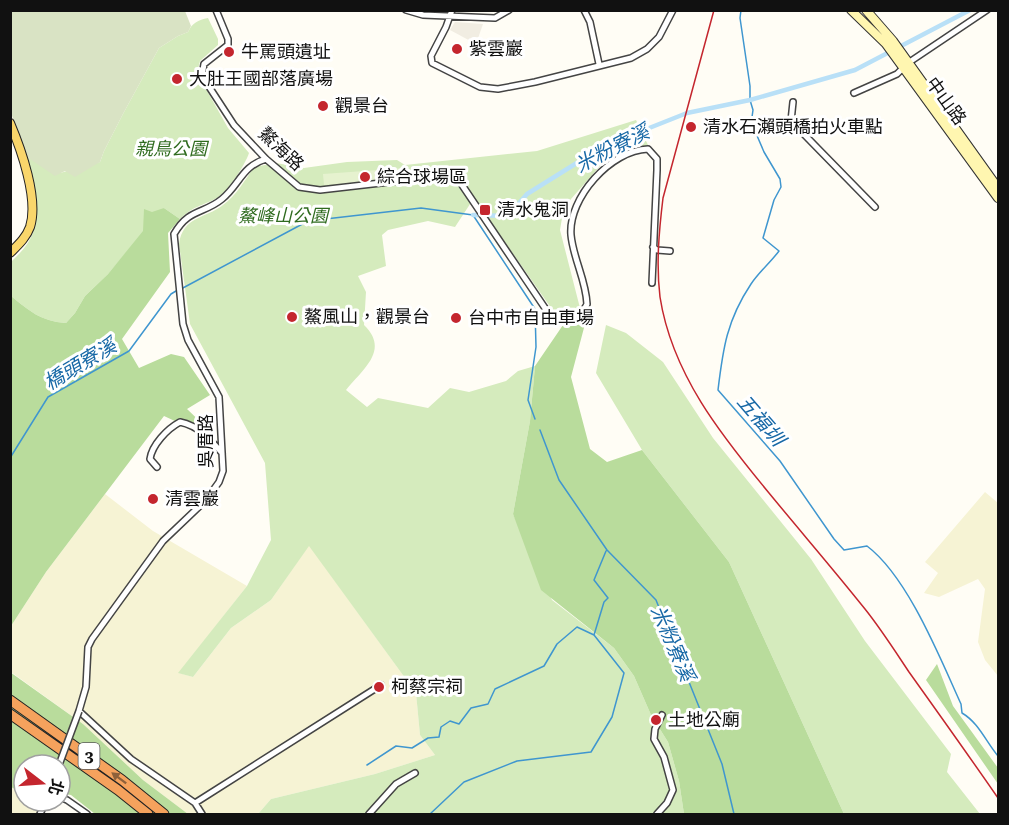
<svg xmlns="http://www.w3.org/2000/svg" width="1009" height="825" font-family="'Roboto Serif','Noto Sans TC',serif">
<rect width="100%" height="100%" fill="#fffdf5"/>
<!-- farmland -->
<path fill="#f6f3d4" d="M985 492 998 503V676L985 660 978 642 985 589 978 579 939 597 924 593 938 573 925 562Z
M105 494 153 531 247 586 179 673 193 677 231 628 271 600 309 545 416 693 420 735 435 755 375 774 271 799 258 814H188L143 780 83 724 11 672V626L46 572Z
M11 787 24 794V801L41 802 36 814H11Z"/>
<!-- green -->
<path fill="#d5ebbd" d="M208 18 218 39V45L200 61 197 73 228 128 249 153C245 165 228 192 217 198 200 207 195 205 180 219L164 208 108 274 85 296 75 313 66 323C40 321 30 311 11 296L10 263C19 254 29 245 33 232 39 213 30 178 27 157L60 173 100 162 104 151 124 112 159 48 178 36 188 32C192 23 198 20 208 18Z
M636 120 648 145 600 166 571 199 563 212 560 230 580 308 556 315 474 198 455 227 428 221 388 230 382 235 386 266 358 276 366 292 364 325C390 350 363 369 346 390L367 407 378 398 428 408 450 388 469 392 506 381 518 371 535 366 530 421 513 514 552 600 614 648 634 676 651 715 668 742 679 781 684 814H258L271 799 375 774 435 755 420 735 416 693 309 546 271 600 231 628 193 677 178 673 247 586 271 540 265 463 190 324 179 244C183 216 205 219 223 205 236 196 245 180 254 167L276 163 304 168 347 162 397 160 405 165 537 151Z
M606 325 626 333 663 362 713 438 811 559 865 641 951 754 947 772 980 814H844L729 562 642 450 596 373Z"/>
<!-- forest -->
<path fill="#b9dc9c" d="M164 208 180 219 168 233 170 272 122 339 139 368 171 354 184 357 210 395 187 409 210 431 203 434 164 416 46 572 11 626V296C30 311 40 321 66 323L75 313 85 296 108 274 143 231 144 209 152 212Z
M585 324 571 377 590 449 607 462 642 450 729 562 844 814H684L679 781 668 742 651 715 634 676 614 648 541 590 513 514 530 421 535 366 563 325Z
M937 664 953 706 998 768V784L926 680Z
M10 672 83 724 143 780 188 814H95L71 795 60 793V765H24V794L11 787Z"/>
<!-- cemetery -->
<path fill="#d9e3c4" d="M11 11H185L191 26 188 32 178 36 159 48 124 112 104 151 100 162 75 177 65 171 55 176 27 157 11 113Z"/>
<!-- pitch -->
<path fill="#e6f2cf" d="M405 168 406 179 324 185 323 174Z"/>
<!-- plaza -->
<path fill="#f1ede2" d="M455 22 483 24 476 44 450 30Z"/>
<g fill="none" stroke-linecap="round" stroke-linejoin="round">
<!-- stream -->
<path stroke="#3f96cf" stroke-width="1.5" d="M741 10 740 18 750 86V100L753 110 752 117 755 131 764 152 780 179 781 187 774 200 763 238 779 251C770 263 759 272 751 284 727 320 723 348 718 390L780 461 834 539 844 550 867 546C908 577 940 658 961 704L962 713C979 723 986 742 998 756
M181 289 308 221 421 208 473 215 535 309 536 347 528 400 535 419
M540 430 559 480 607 550 656 600 722 764 734 814
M10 458 48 397 129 351 171 294 176 291
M367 765 396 746 412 748 428 738 439 737 441 727 450 721 459 724 471 708 488 704 495 689 544 666 557 644 577 627 594 635
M430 814 464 782 517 761 591 752 612 717 624 673 594 635 604 602 608 598 594 580 606 551"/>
<!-- canal -->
<path stroke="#b9e0f7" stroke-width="4.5" d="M473 215 508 216 527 194 596 151 619 140 687 113 750 100 855 70 970 10"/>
<!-- street casing -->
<g stroke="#444" stroke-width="8">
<path id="street" d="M216 10 228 39V45L204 64 202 76 234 125 266 159 299 187 320 190 442 176 460 182 549 314 555 320C567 315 582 317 587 304 586 280 573 258 571 235 568 198 611 150 648 149L657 159V170L652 283
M406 10 423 15 495 18 509 10
M452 10 446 27 431 56 432 63 480 87 498 89 535 82 631 58 647 49 659 37 673 10
M584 10 590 22 599 64
M854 93 897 74 908 63 987 10
M793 102 791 121 875 207
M653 247 657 250 670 251
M157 467 150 459C152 445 167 429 180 422 199 426 210 439 222 453
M60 797 67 800 87 814
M195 803 381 685
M40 814 46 801
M202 814 195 803 131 759 79 711 86 687 88 647 92 639 163 541 206 500 219 482 223 471 219 397 188 340 183 324 174 234C189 208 204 214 222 199 240 184 242 166 266 159
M369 814 396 784 415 773
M657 814 667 803 673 790 664 757 654 739 655 729 662 715"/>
</g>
<!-- secondary casing -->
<g stroke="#333" stroke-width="10">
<path id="secondary" d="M851 10 886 44 998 198
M866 10 893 41 998 188"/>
</g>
<!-- primary casing -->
<g stroke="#222" stroke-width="10">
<path id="primary" d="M10 123C21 149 39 199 30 227 26 238 18 245 10 253"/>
</g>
<!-- highway casing -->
<g stroke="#222" stroke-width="11">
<path id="highway" d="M10 700 122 780 164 814
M10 714 118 790 148 814"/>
</g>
<!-- street -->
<use href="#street" stroke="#fff" stroke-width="5"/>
<!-- secondary -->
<use href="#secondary" stroke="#fff6b0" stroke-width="8"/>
<!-- primary -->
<use href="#primary" stroke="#f9d66b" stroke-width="8"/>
<!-- highway -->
<use href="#highway" stroke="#f5a25d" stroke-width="9"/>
<!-- rail -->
<path stroke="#c4262e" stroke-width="1.5" d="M714 10 663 198C659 231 656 264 660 297 672 374 721 435 769 493 801 532 834 570 865 609 881 629 895 651 909 672 939 714 969 756 998 798"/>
<!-- street-bridge casing -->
<g stroke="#444" stroke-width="8" stroke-linecap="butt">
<path id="street-bridge" d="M59 765 79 711"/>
</g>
<!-- street-bridge -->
<use href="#street-bridge" stroke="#fff" stroke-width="5"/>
</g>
<!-- one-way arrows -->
<defs><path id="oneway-solid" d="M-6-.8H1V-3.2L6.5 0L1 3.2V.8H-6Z" transform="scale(1.5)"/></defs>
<use fill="#8e613b" href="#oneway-solid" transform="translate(119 778) rotate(-143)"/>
<!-- markers -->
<g fill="#c4262e" stroke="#fff" stroke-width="2">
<circle cx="457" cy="49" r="6"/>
<circle cx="229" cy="52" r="6"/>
<circle cx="177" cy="79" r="6"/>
<circle cx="323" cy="106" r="6"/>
<circle cx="691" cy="127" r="6"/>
<circle cx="365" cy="177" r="6"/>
<rect x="479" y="204" width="12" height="12" rx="3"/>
<circle cx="292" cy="317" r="6"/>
<circle cx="456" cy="318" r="6"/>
<circle cx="153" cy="499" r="6"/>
<circle cx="379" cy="687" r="6"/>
<circle cx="656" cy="720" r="6"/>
</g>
<g text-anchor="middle" stroke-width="6" stroke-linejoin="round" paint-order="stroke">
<!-- shield labels -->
<rect fill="#fff" stroke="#585858" stroke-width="1.5" x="78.5" y="743" width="21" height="26" rx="4.5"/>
<g font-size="16" font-weight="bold" fill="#111">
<text x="89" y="762">3</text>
</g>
<!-- poi labels -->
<g font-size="18" fill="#111" stroke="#fff" text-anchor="start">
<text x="469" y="55">紫雲巖</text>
<text x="241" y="58">牛罵頭遺址</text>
<text x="189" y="85">大肚王國部落廣場</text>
<text x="335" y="112">觀景台</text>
<text x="703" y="133">清水石瀨頭橋拍火車點</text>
<text x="377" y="183">綜合球場區</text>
<text x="497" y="216">清水鬼洞</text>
<text x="304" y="323">鰲風山，觀景台</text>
<text x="468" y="324">台中市自由車場</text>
<text x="165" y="505">清雲巖</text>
<text x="391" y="693">柯蔡宗祠</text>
<text x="668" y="726">土地公廟</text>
</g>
<!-- street labels -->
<g font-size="18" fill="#111" stroke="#fff">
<text transform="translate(946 101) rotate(54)" y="6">中山路</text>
<text transform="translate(281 149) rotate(43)" y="6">鰲海路</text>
<text transform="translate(206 441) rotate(-90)" y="6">吳厝路</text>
</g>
<!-- park labels -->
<g font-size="18" font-style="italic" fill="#2f6b1f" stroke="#fff">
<text x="171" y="155">親鳥公園</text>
<text x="283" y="222">鰲峰山公園</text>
</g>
<!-- water labels -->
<g font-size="20" font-style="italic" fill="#1768a6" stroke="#fff">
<text transform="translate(612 148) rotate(-27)" y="7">米粉寮溪</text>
<text transform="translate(80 364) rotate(-31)" y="7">橋頭寮溪</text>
<text transform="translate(761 420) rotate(49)" y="7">五福圳</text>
<text transform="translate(673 643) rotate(67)" y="7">米粉寮溪</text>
</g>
</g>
<!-- border -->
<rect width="1009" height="825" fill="none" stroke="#111111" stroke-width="24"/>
<!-- north arrow -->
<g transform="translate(42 783) rotate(107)"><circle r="28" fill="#ffffff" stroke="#a0a0a0" stroke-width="1.5"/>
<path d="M0-4.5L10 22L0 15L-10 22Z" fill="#c4262e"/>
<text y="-9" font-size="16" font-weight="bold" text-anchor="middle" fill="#111111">北</text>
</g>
</svg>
